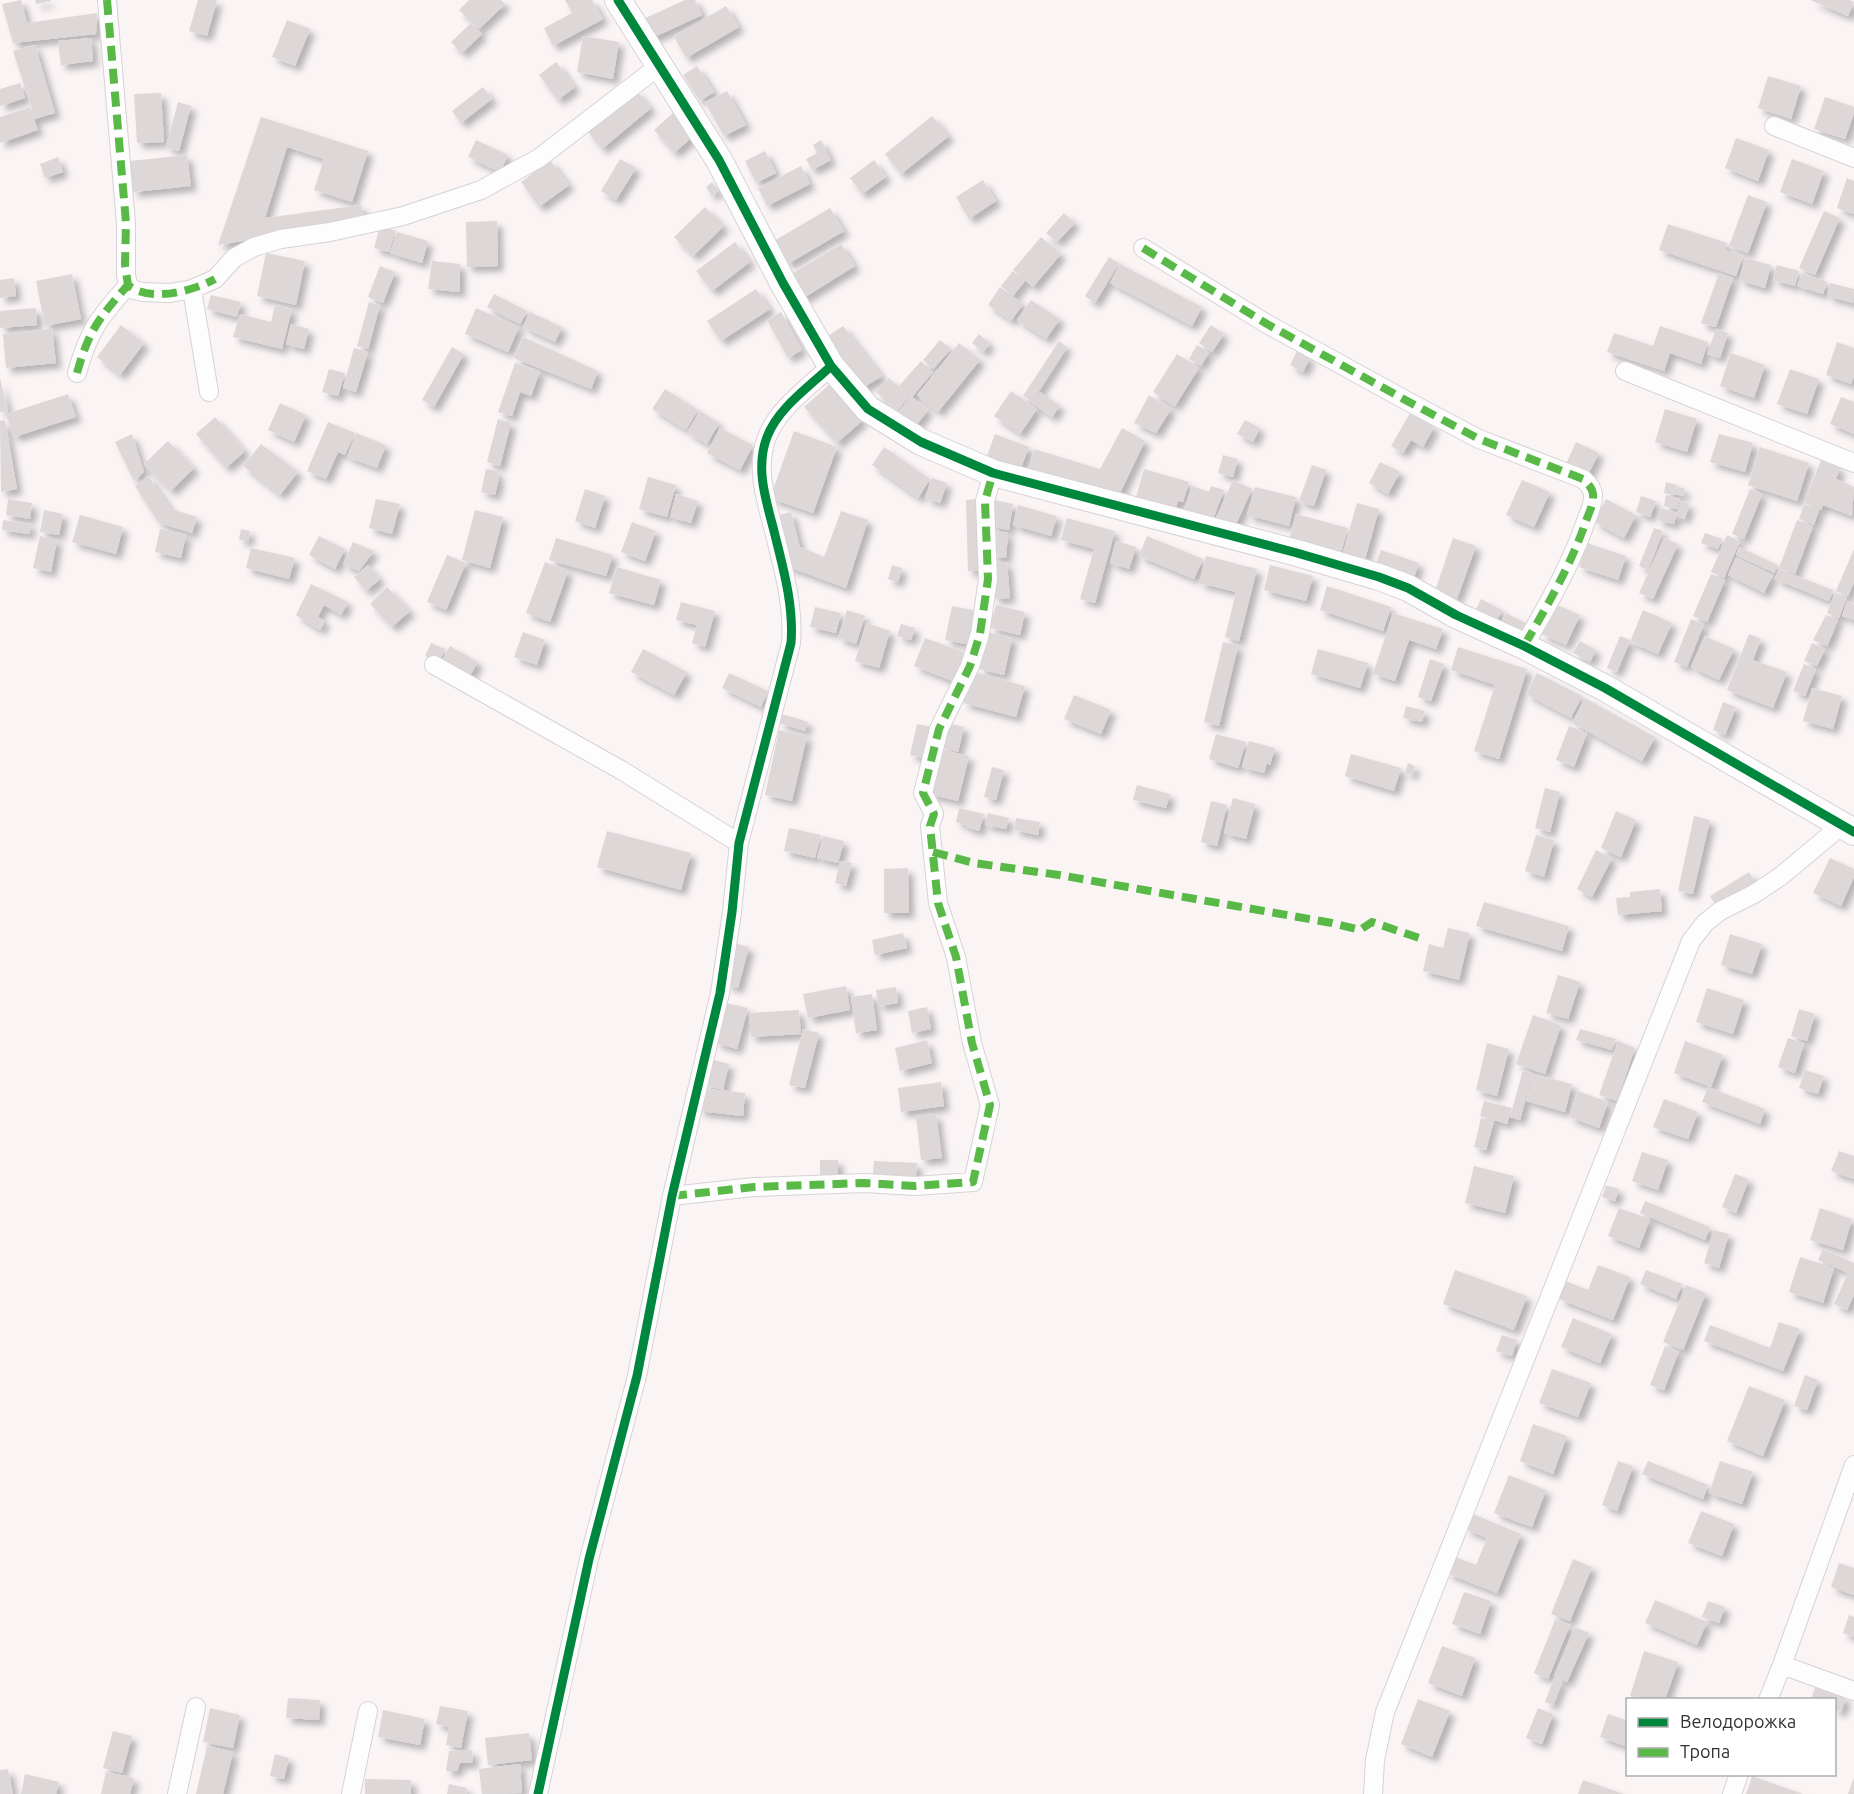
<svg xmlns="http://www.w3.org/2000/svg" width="1854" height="1794" font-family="Ubuntu,sans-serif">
<defs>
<filter id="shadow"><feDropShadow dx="5.5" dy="5.5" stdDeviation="3" flood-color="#0004"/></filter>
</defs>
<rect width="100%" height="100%" fill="#faf4f5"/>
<!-- building -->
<path fill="#ddd7d8" filter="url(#shadow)" d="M21 0 27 23 97 13 96 34 13 43 2 4Z
M35 0H51V1L36 4Z
M198 0H217L207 36 189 31Z
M469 0H501L505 4 479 29 459 10Z
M565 0H592L603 19 553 46 544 28 572 13Z
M685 0H695L702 15 650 39 641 20Z
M1810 0H1849L1854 2 1848 16Z
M726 6 739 27 686 58 674 36Z
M287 20 310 29 295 66 272 57Z
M471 23 482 34 462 53 451 42Z
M583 36 619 42 613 79 577 72Z
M91 38 93 61 61 65 58 41Z
M35 45 55 113 34 119 38 130 0 143V117L30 107 34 116 13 51Z
M556 62 575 87 558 100 539 75Z
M697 66 714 92 700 101 683 75Z
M1768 76 1801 86 1791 119 1758 108Z
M20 83 25 98 0 106V89Z
M483 87 492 99 461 123 452 111Z
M636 90 651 108 602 149 587 131Z
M727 91 746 125 724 136 705 102Z
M161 93 164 142 137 143 134 94Z
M1825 97 1854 107V113L1845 139 1814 129Z
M178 102 191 106 179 151 166 147Z
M675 111 696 134 674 153 654 130Z
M932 116 949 136 901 174 885 154Z
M261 117 368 151 352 202 314 190 324 159 287 147 265 218 361 205 365 220 218 245Z
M1736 138 1769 150 1758 181 1725 168Z
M476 140 508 155 500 172 468 157Z
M821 140 831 160 812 170 806 159 817 153 813 145Z
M765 151 776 173 756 183 745 161Z
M187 155 191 186 133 192 130 161Z
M58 157 63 172 45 178 40 164Z
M620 159 636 168 616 200 601 191Z
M1792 159 1824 171 1812 204 1780 192Z
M550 160 569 185 539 207 521 182Z
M874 160 886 177 862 194 850 178Z
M801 166 810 184 767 206 758 188Z
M1847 178 1854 181V214L1837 208Z
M983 180 996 201 969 219 956 197Z
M712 182 719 190 712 196 706 187Z
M1748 195 1767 202 1748 253 1729 246Z
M705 207 724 226 693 256 674 237Z
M830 208 844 231 788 264 774 241Z
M1824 211 1840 218 1815 275 1799 268Z
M1064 213 1075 223 1057 242 1046 233Z
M497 221 498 266 467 267 466 222Z
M1668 224 1727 243 1725 250 1743 256 1736 276 1659 250Z
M380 226 396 231 389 252 374 248Z
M397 232 428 241 422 263 390 253Z
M1041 237 1061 254 1033 287 1013 270Z
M735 242 750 262 712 291 696 271Z
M841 244 855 266 802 299 788 276Z
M266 253 305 261 296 305 257 296Z
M1109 257 1119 263 1095 303 1085 296Z
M1745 258 1771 265 1765 288 1739 280Z
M432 261 460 264V292L428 289Z
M1120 264 1202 307 1192 326 1110 283Z
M1777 265 1799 271 1795 286 1773 280Z
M380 266 395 272 383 303 368 297Z
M1013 271 1025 281 1013 296 1001 286Z
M1719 273 1733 278 1716 327 1701 323Z
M1802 273 1827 282 1823 294 1797 286Z
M72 274 81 319 45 326 36 281Z
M14 278 16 296 0 298V280Z
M1830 283 1854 289 1853 303 1827 296Z
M1000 287 1023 304 1011 321 988 305Z
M756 289 770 309 721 341 707 321Z
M494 294 527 311 520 324 487 307Z
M211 295 241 302 237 317 207 309Z
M1031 300 1060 319 1046 339 1017 320Z
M369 302 380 305 368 349 357 346Z
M275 305 292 309 282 349 233 337 240 314 271 322Z
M36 308 37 325 0 328V311Z
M476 308 519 327 508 352 465 334Z
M530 312 562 327 555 342 523 327Z
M781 312 802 350 788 358 767 320Z
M291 324 309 329 304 349 286 344Z
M121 325 144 343 120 375 97 357Z
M1211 325 1224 334 1212 352 1199 343Z
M843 326 882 376 861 389 822 340Z
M1660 326 1708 342 1701 364 1670 353 1664 371 1607 352 1614 333 1653 346Z
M52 329 56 363 6 368 3 334Z
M1716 329 1728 333 1720 358 1707 354Z
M979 334 990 344 983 352 972 343Z
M523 337 598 371 591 389 514 358Z
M940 340 951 349 933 369 923 360Z
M1059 341 1067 347 1032 402 1023 396Z
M1837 342 1854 348V376L1851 384 1826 375Z
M959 343 980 360 938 412 917 395Z
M1197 345 1209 352 1201 366 1189 359Z
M452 347 464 354 434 407 422 400Z
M354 348 368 352 356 392 343 388Z
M1297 351 1310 358 1303 372 1290 365Z
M1731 353 1765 365 1754 398 1720 386Z
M1177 354 1199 368 1175 406 1153 392Z
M921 361 933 372 912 397 899 386Z
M515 363 540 371 531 396 520 392 512 416 498 412Z
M329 369 345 373 338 396 322 392Z
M1790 369 1819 379 1807 414 1777 404Z
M0 378 8 411 0 412Z
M889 378 910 396 897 411 876 392Z
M830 384 863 420 837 443 804 407Z
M665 389 698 410 686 430 652 409Z
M1011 391 1037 409 1020 434 994 416Z
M1040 392 1060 406 1052 417 1032 403Z
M68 394 76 417 14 437 6 414Z
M1149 395 1171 409 1156 433 1134 423Z
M911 396 928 410 915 427 897 414Z
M1841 397 1854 402V434L1830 424Z
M280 403 306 415 294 442 268 430Z
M1665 409 1697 419 1687 452 1655 442Z
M700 411 719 423 707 444 687 432Z
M1410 413 1434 427 1423 447 1411 440 1403 453 1391 446Z
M215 417 245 451 226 468 196 434Z
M498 419 511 423 500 466 487 462Z
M5 420 17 489 1 492 0 421Z
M1245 420 1260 428 1253 442 1237 434Z
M328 422 355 433 345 455 338 452 326 479 307 471Z
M720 428 753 445 740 470 707 453Z
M1122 428 1145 441 1119 495 1029 469 1034 449 1100 469Z
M794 431 837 447 813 513 770 498Z
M356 433 386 445 377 468 347 457Z
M132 434 144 472 134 481 115 442Z
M995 434 1029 447 1021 468 987 456Z
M1719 434 1753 443 1745 472 1710 462Z
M168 441 194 468 171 491 144 464Z
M1576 442 1599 453 1587 477 1565 466Z
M261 444 298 472 280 495 243 466Z
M884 447 930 479 918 498 872 465Z
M1760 447 1809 463 1797 501 1748 485Z
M1223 455 1238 459 1233 477 1218 473Z
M1821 460 1840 468 1836 479 1854 487 1852 516 1823 505 1821 510 1804 503Z
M1380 462 1400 472 1388 494 1369 483Z
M1312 465 1326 470 1314 506 1299 501Z
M486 469 498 471 497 477 499 478 495 495 481 492Z
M1144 469 1189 482 1183 502 1178 501 1176 509 1136 497Z
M148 476 171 509 197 517 192 533 159 523 135 486Z
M648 477 676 485 667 517 639 509Z
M932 478 947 483 940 503 925 498Z
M1233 480 1252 489 1234 529 1215 520Z
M1522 480 1550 492 1534 527 1506 515Z
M1666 482 1677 485 1675 495 1664 493Z
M1192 486 1209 492 1211 486 1224 490 1212 522 1183 512Z
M1255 487 1296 497 1289 526 1247 515Z
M1678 487 1685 489 1683 496 1676 494Z
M585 489 605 496 595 528 575 521Z
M1750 489 1762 494 1744 539 1732 534Z
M676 494 698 501 691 523 670 517Z
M1666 495 1680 499 1677 509 1664 506Z
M1641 496 1656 501 1650 517 1636 512Z
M8 499 32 503 30 519 6 515Z
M376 499 400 504 392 534 369 528Z
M980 499 982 571H968L966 500Z
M1606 499 1636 515 1624 538 1594 522Z
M994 500 1013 504 1009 530 990 526Z
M1681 501 1689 504 1685 519 1676 516 1674 524 1657 520 1661 508 1677 513Z
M1357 503 1379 509 1365 559 1343 552Z
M1804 504 1819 510 1814 525 1799 519Z
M1018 505 1057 516 1051 536 1013 525Z
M44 510 63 514 59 535 40 532Z
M475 510 503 517 490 568 462 560Z
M841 511 868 520 846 588 786 566 776 516 791 512 800 547 824 557Z
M1296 514 1348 528 1341 553 1289 539Z
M80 515 123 527 116 554 72 542Z
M1067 518 1115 531 1095 603 1080 599 1094 549 1061 540Z
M3 520 31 524 29 534 2 530Z
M1797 520 1813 526 1795 574 1779 568Z
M632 522 656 531 645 561 621 552Z
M1654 528 1663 531 1648 570 1639 566Z
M160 529 186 535 181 558 155 552Z
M241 529 250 531 248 541 239 540Z
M993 532 1008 533 1006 558 991 557Z
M1705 533 1722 539 1718 549 1701 543Z
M1727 535 1740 541 1724 578 1711 572Z
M40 536 57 540 51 572 33 568Z
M319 536 345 549 335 569 309 555Z
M1147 536 1203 559 1194 579 1139 556Z
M556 538 613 555 606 576 549 560Z
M1453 538 1476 546 1457 599 1435 591Z
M1664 538 1678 544 1653 599 1639 593Z
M1116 541 1136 547 1129 569 1110 563Z
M353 542 374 551 359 571 343 564Z
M1587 543 1626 556 1618 580 1579 567Z
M1739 547 1778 565 1774 573 1736 555Z
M251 548 295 558 289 579 246 568Z
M1854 549V582L1848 596 1836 591Z
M1381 550 1419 563 1413 580 1375 566Z
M447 555 466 563 446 610 427 602Z
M1206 556 1257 569 1239 641 1225 637 1236 592 1199 583Z
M1736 557 1773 575 1764 593 1728 575Z
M545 562 568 571 550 622 526 613Z
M1007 562 1010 598 994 599 992 563Z
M368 565 380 579 366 591 354 577Z
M892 565 902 568 898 582 888 579Z
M1270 565 1313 576 1306 601 1264 590Z
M617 567 661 580 654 605 609 593Z
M1779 569 1833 590 1829 601 1775 579Z
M1711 574 1725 580 1707 622 1693 616Z
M311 584 348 602 341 615 324 605 318 617 325 621 320 630 296 615Z
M1327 586 1391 607 1383 631 1320 610Z
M387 587 410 611 392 627 370 604Z
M1835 593 1847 597 1839 618 1827 613Z
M1481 599 1502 610 1496 622 1475 611Z
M1847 601 1854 604V620L1842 616Z
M681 602 715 611 705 647 692 643 697 625 676 620Z
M1555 604 1580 615 1566 645 1541 634Z
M996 605 1025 612 1020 635 990 628Z
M952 606 978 611 971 645 945 640Z
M815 607 841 613 836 633 810 627Z
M847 610 865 616 856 644 838 638Z
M1643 610 1672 623 1658 654 1630 642Z
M1393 613 1443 629 1436 649 1409 640 1395 681 1373 674Z
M1506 613 1527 624 1521 636 1499 625Z
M1826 615 1838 619 1835 627 1827 624 1835 628 1827 646 1813 640Z
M1691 619 1704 624 1687 667 1674 662Z
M866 623 890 631 879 668 855 661Z
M901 624 915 628 911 640 897 636Z
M523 632 545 640 537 665 514 657Z
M988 632 1012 638 1004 675 979 669Z
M1749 634 1761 639 1753 660 1787 672 1773 708 1727 690Z
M1620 636 1630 640 1617 672 1607 668Z
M1705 636 1734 649 1719 680 1691 667Z
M925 638 966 653 955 682 914 666Z
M1580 641 1596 650 1590 662 1573 653Z
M1223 642 1238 646 1219 726 1204 722Z
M431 643 445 649 439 662 425 656Z
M1812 643 1825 649 1817 666 1804 661Z
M450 646 478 662 468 679 440 664Z
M1458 647 1527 669 1499 759 1474 751 1495 685 1451 670Z
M643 649 687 672 674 695 631 672Z
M1318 649 1368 663 1360 688 1311 674Z
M1430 659 1444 664 1431 701 1418 697Z
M1804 664 1816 669 1805 696 1793 691Z
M971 671 1025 686 1016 717 963 703Z
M729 673 768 691 761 707 722 688Z
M1537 673 1582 696 1571 718 1526 694Z
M1812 688 1842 696 1833 729 1803 721Z
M1074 695 1111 710 1101 734 1064 719Z
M1585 698 1655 737 1642 761 1572 723Z
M1723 702 1736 707 1725 735 1713 730Z
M1406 706 1425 711 1422 722 1403 718Z
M782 714 808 722 805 731 779 723Z
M947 723 964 727 958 752 940 748Z
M917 724 936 728 928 759 910 755Z
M1569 726 1587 733 1574 767 1556 760Z
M779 730 807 736 792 801 765 795Z
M1216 734 1246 742 1238 768 1209 759Z
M1249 741 1275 748 1270 765 1267 763 1264 773 1242 767Z
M940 749 969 756 958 801 928 794Z
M1351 754 1401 768 1394 791 1345 776Z
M1408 763 1415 766 1412 775 1405 773Z
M992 767 1004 770 996 800 984 797Z
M1137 785 1170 794 1166 808 1133 800Z
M1545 788 1560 792 1550 832 1535 828Z
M1233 798 1255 804 1246 839 1224 833Z
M1211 801 1227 805 1217 846 1201 842Z
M959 808 984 814 979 831 966 827V825L956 822Z
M1616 811 1636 820 1621 857 1601 848Z
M988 813 1009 818 1006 829 985 825Z
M1694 816 1710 820 1693 894 1678 891Z
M1016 818 1040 822 1038 835 1014 830Z
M789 828 821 835 815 858 784 851Z
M607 831 691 853 681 890 597 867Z
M1536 835 1554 840 1544 877 1525 871Z
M823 836 844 841 838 863 817 858Z
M1596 850 1612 858 1592 897 1577 889Z
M1830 858 1854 869V877L1841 906 1813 893Z
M840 861 852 863 846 886 835 883Z
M908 868 909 913H884V869Z
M1749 872 1755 882 1716 906 1710 896Z
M1660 889 1662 911 1618 915 1616 898 1630 897V892Z
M1484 902 1569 926 1562 951 1476 926Z
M1448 928 1470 933 1459 980 1423 971 1429 944 1443 948Z
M903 933 907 948 875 955 872 940Z
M1730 934 1762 944 1752 974 1721 965Z
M735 943 749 947 738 988 726 985Z
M1558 975 1580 982 1568 1019 1546 1013Z
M846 986 850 1010 808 1018 803 994Z
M896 987 898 1003 879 1006 876 990Z
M1707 988 1744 1000 1733 1034 1696 1022Z
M872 994 877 1030 856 1033 851 997Z
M726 1003 748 1008 737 1049 715 1043Z
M927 1007 931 1029 912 1033 908 1011Z
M1799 1009 1815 1014 1807 1041 1791 1036Z
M799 1010 801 1034 751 1037 749 1013Z
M1533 1015 1561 1025 1545 1074 1516 1064Z
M803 1029 819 1033 805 1088 789 1085Z
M1580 1029 1616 1039 1612 1050 1576 1040Z
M1788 1038 1804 1043 1795 1073 1778 1067Z
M927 1040 932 1063 900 1071 895 1048Z
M1618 1041 1635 1048 1617 1101 1599 1095Z
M1685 1041 1723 1055 1711 1087 1674 1073Z
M1487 1043 1509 1049 1497 1096 1476 1090Z
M711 1059 729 1064 723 1090 704 1085Z
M1523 1070 1532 1073 1520 1120 1510 1117Z
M1805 1070 1824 1076 1818 1094 1799 1088Z
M1533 1074 1572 1084 1565 1112 1526 1101Z
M941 1082 944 1106 901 1112 898 1088Z
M1708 1087 1765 1109 1760 1124 1702 1102Z
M701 1088 745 1093 743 1116 699 1111Z
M1578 1091 1608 1102 1599 1128 1569 1117Z
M1664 1099 1698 1112 1688 1139 1653 1127Z
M1484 1101 1512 1108 1507 1124 1480 1116Z
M936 1114 942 1158 921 1160 916 1116Z
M1481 1118 1494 1121 1486 1150 1474 1147Z
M1839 1151 1854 1156V1179L1831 1171Z
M1642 1152 1668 1160 1658 1190 1632 1181Z
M820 1160H838V1177H820Z
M874 1161 917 1163 916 1177 873 1175Z
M1474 1166 1514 1176 1505 1213 1465 1203Z
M1735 1174 1749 1179 1736 1213 1722 1207Z
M1606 1185 1619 1189 1615 1201 1602 1197Z
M1645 1201 1710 1227 1705 1240 1640 1213Z
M1619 1208 1650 1219 1639 1248 1608 1236Z
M1820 1208 1852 1219 1843 1250 1810 1240Z
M1714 1230 1729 1234 1719 1268 1704 1263Z
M1823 1249 1854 1263V1295L1847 1310 1834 1304 1848 1273 1818 1260Z
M1800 1257 1834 1268 1823 1303 1789 1292Z
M1598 1265 1630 1277 1613 1320 1559 1299 1566 1281 1588 1290Z
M1455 1270 1527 1296 1514 1330 1443 1304Z
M1646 1270 1682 1284 1676 1299 1640 1284Z
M1686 1285 1706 1293 1683 1350 1663 1342Z
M1573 1318 1612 1334 1600 1363 1561 1347Z
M1779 1322 1800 1329 1783 1371 1704 1341 1710 1325 1770 1348Z
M1502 1335 1517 1340 1512 1356 1496 1351Z
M1665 1346 1679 1351 1664 1390 1650 1385Z
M1552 1369 1591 1383 1578 1417 1539 1403Z
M1805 1375 1818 1380 1807 1410 1794 1406Z
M1749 1386 1785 1400 1763 1456 1727 1441Z
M1533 1424 1567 1436 1553 1474 1520 1461Z
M1618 1461 1633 1466 1617 1511 1602 1505Z
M1648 1461 1708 1485 1703 1499 1642 1474Z
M1720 1461 1753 1472 1742 1504 1709 1493Z
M1509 1475 1546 1490 1532 1527 1494 1513Z
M1701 1511 1734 1524 1722 1556 1688 1543Z
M1471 1513 1521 1534 1497 1593 1446 1573 1453 1556 1476 1565 1487 1538 1465 1529Z
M1573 1559 1592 1567 1570 1621 1551 1614Z
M1839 1563 1854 1568V1595L1831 1587Z
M1464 1592 1491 1601 1480 1634 1452 1624Z
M1655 1600 1707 1622 1697 1645 1645 1623Z
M1708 1601 1725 1607 1719 1623 1702 1617Z
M1849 1615 1854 1617V1637L1843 1633Z
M1555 1620 1570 1625 1548 1679 1534 1673Z
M1575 1627 1589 1633 1567 1682 1554 1676Z
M1442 1646 1475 1658 1462 1696 1428 1683Z
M1644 1651 1678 1662 1665 1700H1641L1630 1696Z
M1554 1678 1562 1682 1553 1705 1545 1702Z
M1815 1687 1846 1698 1841 1712 1834 1710V1700H1811Z
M288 1698 320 1700 319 1720 286 1718Z
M1418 1699 1450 1711 1432 1757 1401 1744Z
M440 1706 468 1711 461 1748 446 1745 449 1727 436 1724Z
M210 1708 240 1715 233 1748 203 1742Z
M1538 1708 1553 1714 1542 1744 1526 1738Z
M383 1710 425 1719 420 1745 378 1737Z
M1608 1714 1628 1721V1747L1600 1737Z
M113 1731 132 1736 122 1773 103 1768Z
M529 1733 532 1760 488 1765 485 1738Z
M207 1746 233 1752 223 1794H196Z
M472 1750 473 1763H460L457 1771H446L449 1751Z
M275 1754 289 1758 284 1779 270 1776Z
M520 1764 522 1793 482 1794 479 1769Z
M8 1769 13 1794H0V1770Z
M106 1772 134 1778 130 1794H101Z
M25 1774 59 1782 56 1794H21Z
M1752 1776 1803 1794H1746Z
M1854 1778V1794H1848Z
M365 1779 411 1780V1794H365Z
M1583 1780 1624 1794H1578Z
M449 1784 467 1788 466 1794H447Z"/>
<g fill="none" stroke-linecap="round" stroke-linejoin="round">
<!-- street casing -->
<g stroke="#d7d2d3" stroke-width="20">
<path id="street" d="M107 0 126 223V275L128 285 134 290 143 292 170 293 192 289 215 279 234 258 254 247 281 239 330 232 403 216 481 190 539 158 659 66
M1774 126 1854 158
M1143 248 1267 324 1409 402 1479 439 1583 479C1587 483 1592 487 1593 494 1594 503 1589 513 1586 521 1571 565 1547 606 1524 646
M192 289 209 392
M1625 371 1854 463
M77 373C89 330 99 318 128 285
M434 665 621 770 739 843
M672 1196 754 1187 864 1183 915 1186 973 1182 990 1105 972 1043 956 957 938 903 930 826 934 814 923 793 939 729 970 666 980 634 988 579 985 501 993 473
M1854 1465 1782 1665 1854 1691
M1768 1700 1782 1665
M177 1794 196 1707
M351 1794 368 1711
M538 1794 589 1559 637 1376 672 1196 720 993 732 912 739 843 791 643C794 605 783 568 774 531 766 500 755 468 767 437 778 408 809 387 831 366
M1373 1794 1375 1760 1385 1712 1691 941 1705 923 1720 911 1754 894 1781 876 1842 825
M1732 1794 1739 1774"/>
</g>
<!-- secondary casing -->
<g stroke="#d7d2d3" stroke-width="28">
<path id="secondary" d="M618 0 719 160 783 283 831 366 868 409 921 442 993 473 1297 553 1379 577 1408 588 1456 615 1524 646 1605 688 1854 832"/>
</g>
<!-- street -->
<use href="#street" stroke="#fefdfe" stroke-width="18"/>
<!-- secondary -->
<use href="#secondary" stroke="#fefdfe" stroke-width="26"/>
<!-- quiet -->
<path stroke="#58b947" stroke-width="8" stroke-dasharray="15 8" stroke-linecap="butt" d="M107 0 126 223 125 265 128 285C150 303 193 291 215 279
M1143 248 1267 324 1409 402 1479 439 1583 479C1587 483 1592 487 1593 494 1594 503 1589 513 1586 521 1571 565 1547 606 1524 646
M77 373C89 330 99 318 128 285
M933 852 974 863 1059 875 1332 923 1360 930 1372 922 1425 940
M672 1196 754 1187 864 1183 915 1186 973 1182 990 1105 972 1043 956 957 938 903 930 826 934 814 923 793 939 729 970 666 980 634 988 579 985 501 993 473"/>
<!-- cycleway casing -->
<g stroke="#fff" stroke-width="13">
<path id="cycleway" d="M618 0 719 160 783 283 831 366 868 409 921 442 993 473 1297 553 1379 577 1408 588 1456 615 1524 646 1605 688 1854 832
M538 1794 589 1559 637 1376 672 1196 720 993 732 912 739 843 791 643C794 605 783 568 774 531 766 500 755 468 767 437 778 408 809 387 831 366"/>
</g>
<!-- cycleway -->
<use href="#cycleway" stroke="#00873e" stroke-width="9"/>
</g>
<!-- legend -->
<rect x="1626" y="1698" width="210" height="78" fill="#ffffff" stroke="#afadad" stroke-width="1.5"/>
<rect x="1638" y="1718" width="30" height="9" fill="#00873e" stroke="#afadad" stroke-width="1.5"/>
<text x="1680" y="1728" font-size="18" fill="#363132">Велодорожка</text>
<rect x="1638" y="1748" width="30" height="9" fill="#58b947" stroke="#afadad" stroke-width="1.5"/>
<text x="1680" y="1758" font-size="18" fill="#363132">Тропа</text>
</svg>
